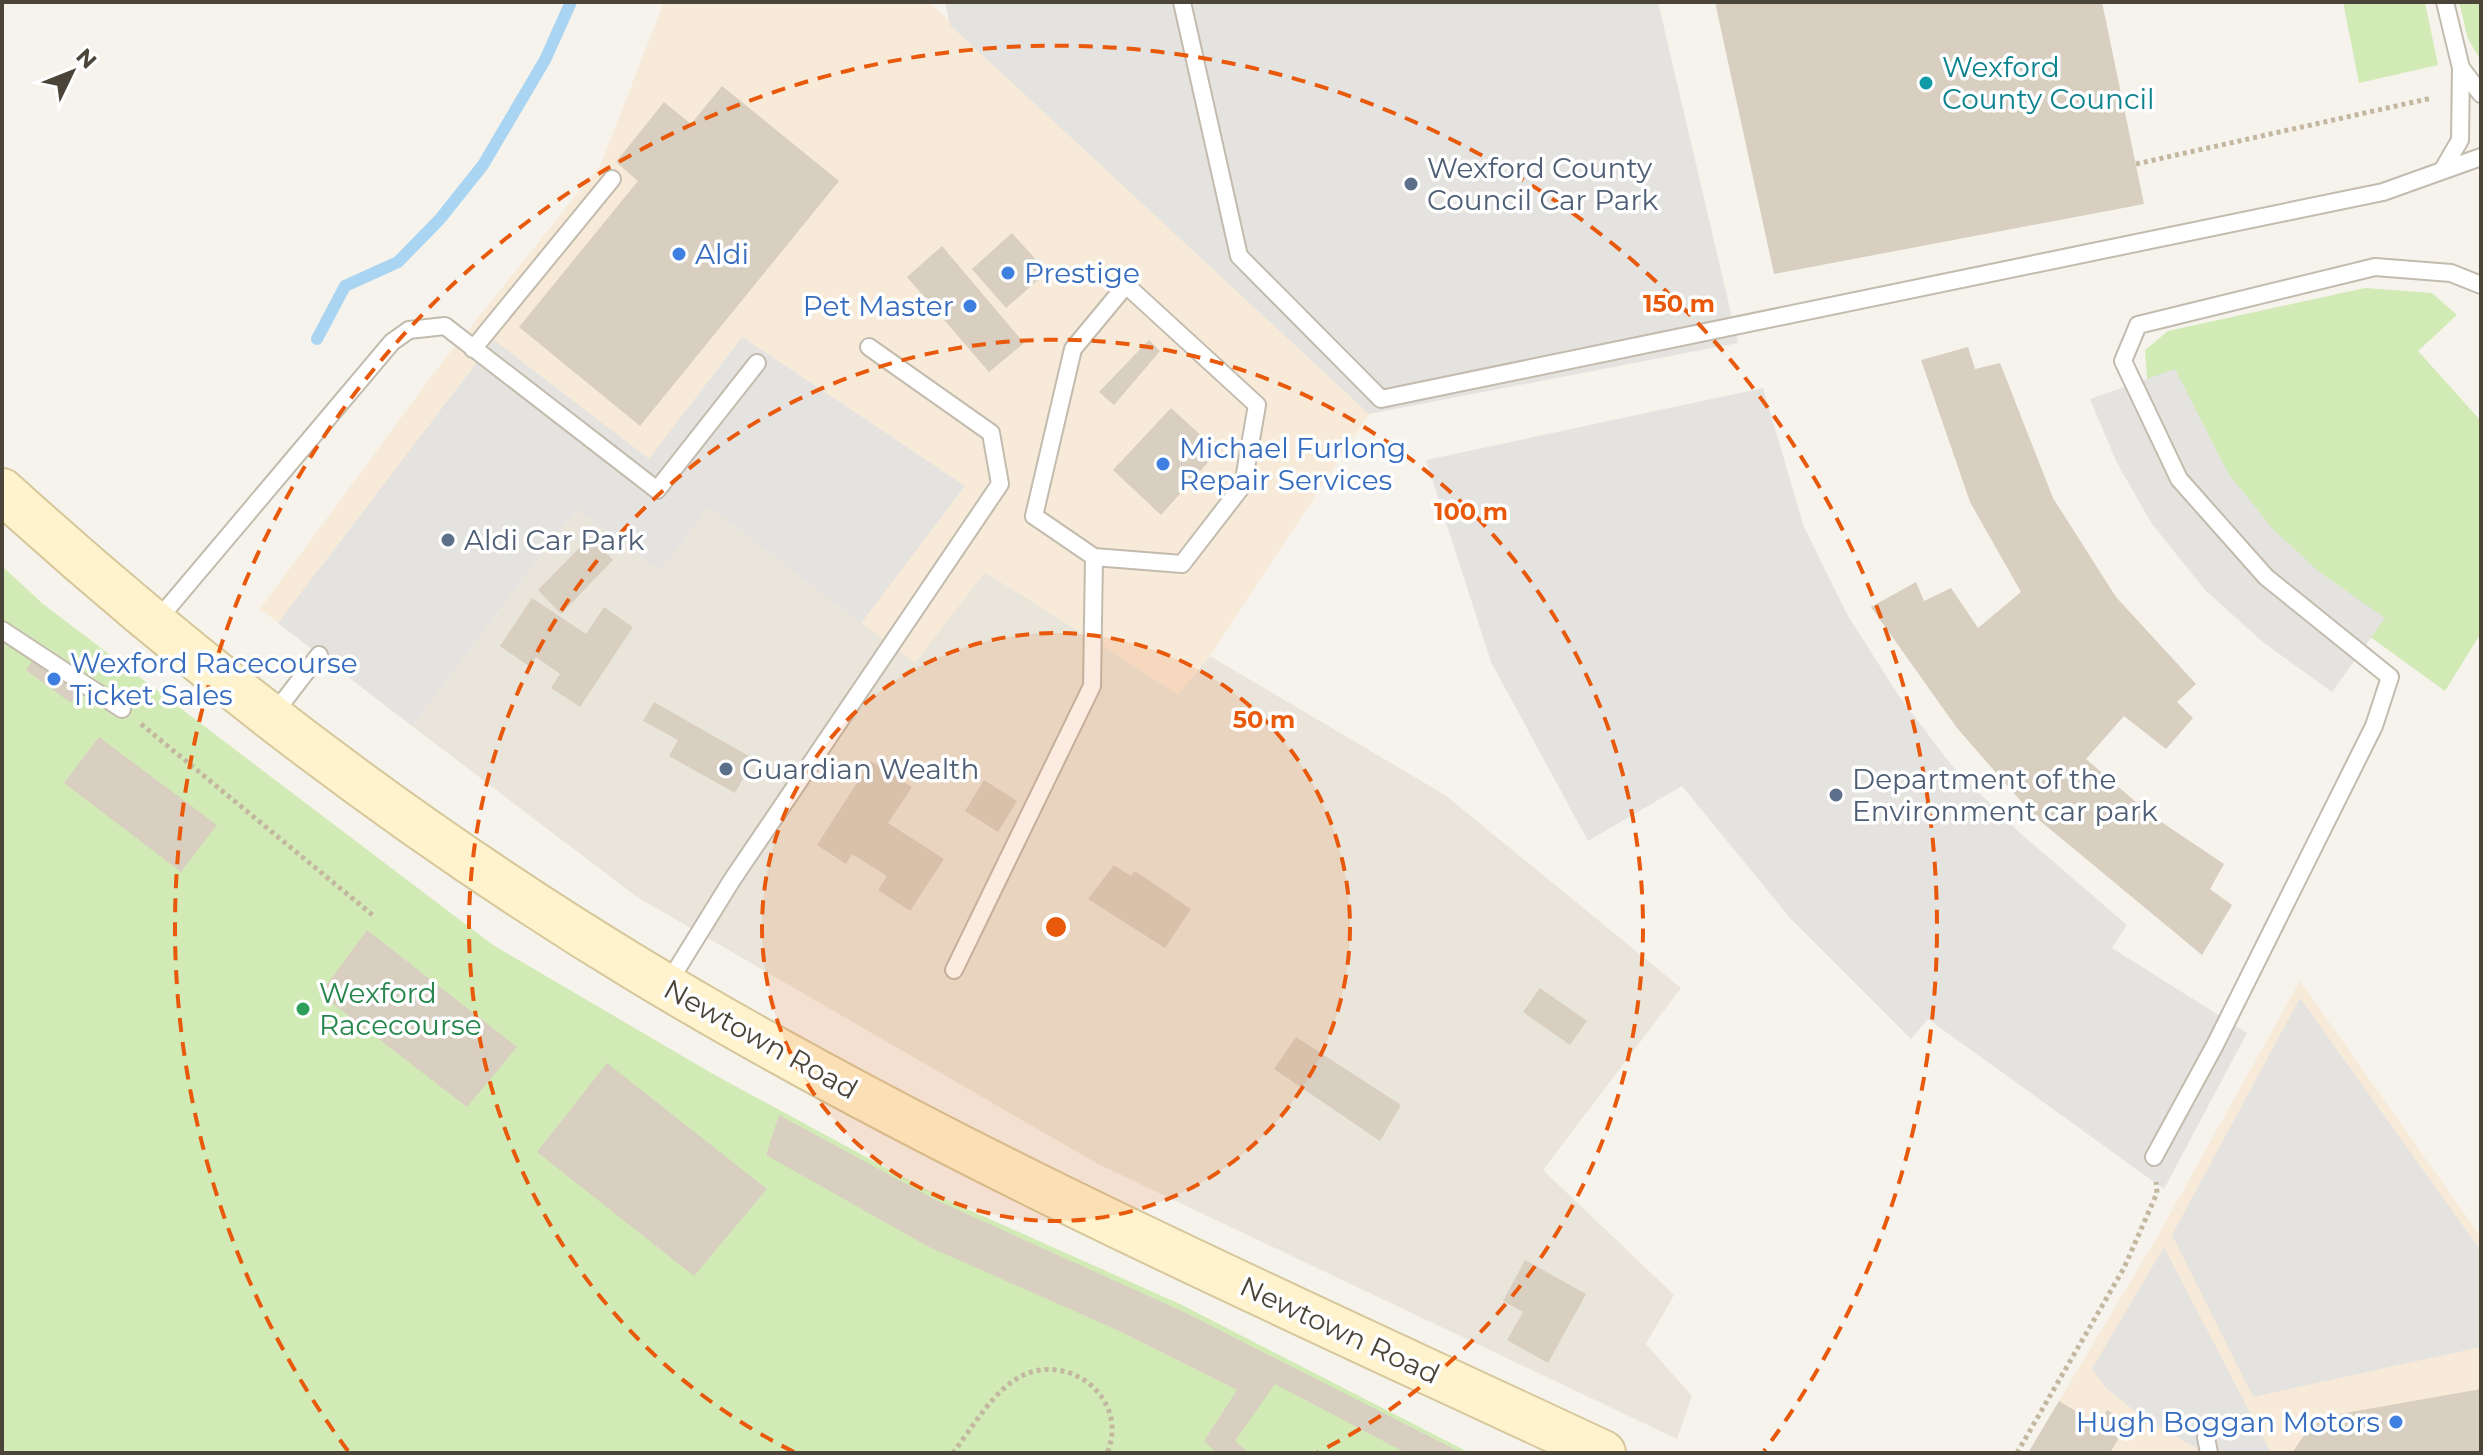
<svg xmlns="http://www.w3.org/2000/svg" width="2483" height="1455" font-family="Montserrat,sans-serif">
<rect width="100%" height="100%" fill="#f6f3ec"/>
<!-- residential -->
<path fill="#eae5da" d="M709 506 985 572 1178 694 1210 656 1445 795 1681 988 1543 1170 1674 1295 1646 1344 1692 1396 1677 1439 1098 1164 637 897 412 726 578 508Z"/>
<!-- commercial -->
<path fill="#f7ead8" d="M664 2H929L1369 414 1210 656 1178 694 985 572 915 663 709 507 660 571 577 509 412 726 260 609 437 369 601 164Z
M2300 981 2481 1237V1453H2028L2156 1239Z"/>
<!-- green -->
<path fill="#d2eab5" d="M2343 2H2425L2438 65 2359 83Z
M2459 2H2481V61L2468 39Z
M2365 288 2432 293 2457 315 2418 351 2481 421V633L2445 691 2282 573 2147 379 2145 350 2168 331Z
M2 566 43 604 493 945 713 1074 938 1196 1180 1304 1470 1453H2Z"/>
<!-- parking -->
<path fill="#e5e3e0" d="M945 2H1658L1738 343 1369 414 950 25Z
M742 337 965 486 861 623 709 507 660 571 577 509 412 726 278 623 494 340 649 459Z
M2175 369 2228 473 2272 528 2318 571 2385 618 2332 692 2264 643 2205 590 2152 524 2117 463 2090 399Z
M1763 388 1804 527 1848 616 1899 696 1952 766 2020 833 2127 925 2112 948 2247 1033 2164 1189 1928 1019 1911 1039 1790 918 1682 786 1588 841 1491 662 1426 460Z
M2300 998 2481 1251V1347L2253 1397 2172 1235Z
M2164 1247 2271 1453H2206L2146 1420 2107 1389 2092 1369Z"/>
<g fill="none" stroke-linecap="round" stroke-linejoin="round">
<!-- stream -->
<path stroke="#a9d4f2" stroke-width="12" d="M317 339 345 286 398 262 440 219 483 165 545 60 571 2"/>
</g>
<!-- building -->
<path fill="#d8cfc1" d="M1715 2H2102L2144 204 1774 274Z
M722 86 839 181 640 426 519 327 638 181 616 162 664 102 691 124Z
M1012 233 1047 272 1006 308 972 269Z
M942 246 1024 343 989 372 907 277Z
M1149 340 1160 351 1114 405 1099 392Z
M1968 347 1975 369 2000 363 2053 498 2116 597 2196 684 2177 702 2193 718 2166 749 2124 716 2086 759 2151 815 2224 864 2210 889 2232 905 2202 955 2033 815 1957 728 1871 607 1916 582 1924 601 1951 588 1978 628 2021 592 1970 502 1921 360Z
M1171 408 1218 451 1161 515 1113 470Z
M590 537 613 560 561 614 538 590Z
M532 598 586 634 604 607 633 627 580 707 551 688 560 674 536 657 530 667 500 646Z
M35 657 80 690 71 703 26 670Z
M654 702 754 759 735 793 669 756 678 740 643 721Z
M99 737 217 825 181 872 64 783Z
M871 761 912 787 888 823 944 859 910 911 878 890 887 876 852 854 846 864 817 845Z
M984 780 1017 801 998 832 965 811Z
M1114 865 1131 876 1135 871 1191 909 1165 948 1088 899Z
M367 930 517 1047 467 1107 320 994Z
M1540 988 1587 1021 1570 1045 1523 1012Z
M1296 1037 1401 1105 1380 1141 1274 1069Z
M607 1063 767 1189 694 1276 537 1152Z
M779 1115 936 1200 1184 1312 1462 1453H1406L1275 1384 1235 1441 1249 1453H1217L1204 1441 1237 1390 1117 1330 927 1246 766 1155Z
M1525 1260 1586 1294 1548 1363 1507 1340 1523 1312 1503 1301Z
M2481 1389V1453H2292L2311 1425V1419Z
M2059 1401 2099 1425 2107 1410 2128 1422 2110 1453H2028Z"/>
<g fill="none" stroke-linecap="round" stroke-linejoin="round">
<!-- service casing -->
<g stroke="#c2bbae" stroke-width="20">
<path id="service" d="M1182 2 1239 256 1381 399 2383 192 2481 157
M2445 2 2461 68 2481 94
M2442 171 2460 140 2461 68
M1126 285 1257 405 1243 485 1182 564 1094 557 1034 516 1073 349Z
M473 349 612 179
M155 623 392 342 409 330 445 326 657 490 757 363
M2 630 122 709
M273 715 319 655
M954 970 1092 686 1094 557
M667 985 732 880 1000 484 991 433 869 347
M2154 1157 2215 1045 2374 726 2390 677 2266 577 2179 479 2123 361 2138 325 2375 267 2451 273 2481 285
M2206 1437 2209 1453"/>
</g>
<!-- secondary casing -->
<g stroke="#d6c79b" stroke-width="48">
<path id="secondary" d="M2 491C200 671 412 833 642 972 949 1157 1279 1301 1603 1453"/>
</g>
<!-- path -->
<path stroke="#c4b79f" stroke-width="5" stroke-dasharray="4 4" stroke-linecap="butt" d="M2136 164 2432 98
M141 724 375 917
M953 1453C972 1428 991 1394 1018 1378 1066 1349 1131 1398 1107 1453
M2017 1453 2124 1268 2157 1193 2156 1182"/>
<!-- service -->
<use href="#service" stroke="#fff" stroke-width="16"/>
<!-- secondary -->
<use href="#secondary" stroke="#fff3cd" stroke-width="44"/>
</g>
<!-- distance rings -->
<circle cx="1056" cy="927" r="294" fill="#e8590c" fill-opacity=".12"/>
<g fill="none" stroke="#e8590c" stroke-width="4" stroke-dasharray="14 10">
<circle cx="1056" cy="927" r="294"/>
<path d="M794 1452A587 587 0 1 1 1318 1452"/>
<path d="M348 1451A881 881 0 1 1 1764 1451"/>
</g>
<!-- markers -->
<circle fill="#0f9aa8" stroke="#fff" stroke-width="3" cx="1926" cy="83" r="8"/>
<g fill="#5c6f8a" stroke="#fff" stroke-width="3">
<circle cx="1411" cy="184" r="8"/>
<circle cx="448" cy="540" r="8"/>
<circle cx="726" cy="769" r="8"/>
<circle cx="1836" cy="795" r="8"/>
</g>
<g fill="#3f7fe0" stroke="#fff" stroke-width="3">
<circle cx="679" cy="254" r="8"/>
<circle cx="1008" cy="273" r="8"/>
<circle cx="970" cy="306" r="8"/>
<circle cx="1163" cy="464" r="8"/>
<circle cx="54" cy="679" r="8"/>
<circle cx="2396" cy="1422" r="8"/>
</g>
<circle fill="#2e9e5b" stroke="#fff" stroke-width="3" cx="303" cy="1009" r="8"/>
<g text-anchor="middle" stroke-width="7" stroke-linejoin="round" paint-order="stroke">
<!-- culture labels -->
<g font-size="28" fill="#0d838f" stroke="#fff" text-anchor="start">
<text x="1942" y="77">Wexford<tspan x="1942" dy="32">County Council</tspan></text>
</g>
<!-- service labels -->
<g font-size="28" fill="#4e5e75" stroke="#fff" text-anchor="start">
<text x="1427" y="178">Wexford County<tspan x="1427" dy="32">Council Car Park</tspan></text>
<text x="464" y="550">Aldi Car Park</text>
<text x="742" y="779">Guardian Wealth</text>
<text x="1852" y="789">Department of the<tspan x="1852" dy="32">Environment car park</tspan></text>
</g>
<!-- shop labels -->
<g font-size="28" fill="#366cbe" stroke="#fff" text-anchor="start">
<text x="695" y="264">Aldi</text>
<text x="1024" y="283">Prestige</text>
<text x="954" y="316" text-anchor="end">Pet Master</text>
<text x="1179" y="458">Michael Furlong<tspan x="1179" dy="32">Repair Services</tspan></text>
<text x="70" y="673">Wexford Racecourse<tspan x="70" dy="32">Ticket Sales</tspan></text>
<text x="2380" y="1432" text-anchor="end">Hugh Boggan Motors</text>
</g>
<!-- leisure labels -->
<g font-size="28" fill="#27864d" stroke="#fff" text-anchor="start">
<text x="319" y="1003">Wexford<tspan x="319" dy="32">Racecourse</tspan></text>
</g>
<!-- street labels -->
<g font-size="28" fill="#4b4439" stroke="#fff">
<text transform="translate(761 1039) rotate(29)" y="10">Newtown Road</text>
<text transform="translate(1340 1330) rotate(25)" y="10">Newtown Road</text>
</g>
</g>
<circle cx="1056" cy="927" r="12" fill="#e8590c" stroke="#fff" stroke-width="4"/>
<g font-size="24" text-anchor="middle" font-weight="bold" fill="#e8590c" stroke="#fff" stroke-width="7" stroke-linejoin="round" paint-order="stroke">
<text x="1679" y="312">150 m</text>
<text x="1471" y="520">100 m</text>
<text x="1264" y="728">50 m</text>
</g>
<!-- border -->
<rect width="2483" height="1455" fill="none" stroke="#4b4439" stroke-width="8"/>
<!-- north arrow -->
<g transform="translate(72 72) rotate(47)" stroke="#ffffff" stroke-width="6" paint-order="stroke">
<path d="M0-6L14 30L0 20L-14 30Z" fill="#4b4439"/>
<text y="-12" font-size="22" font-weight="bold" text-anchor="middle" fill="#4b4439">N</text>
</g>
</svg>
